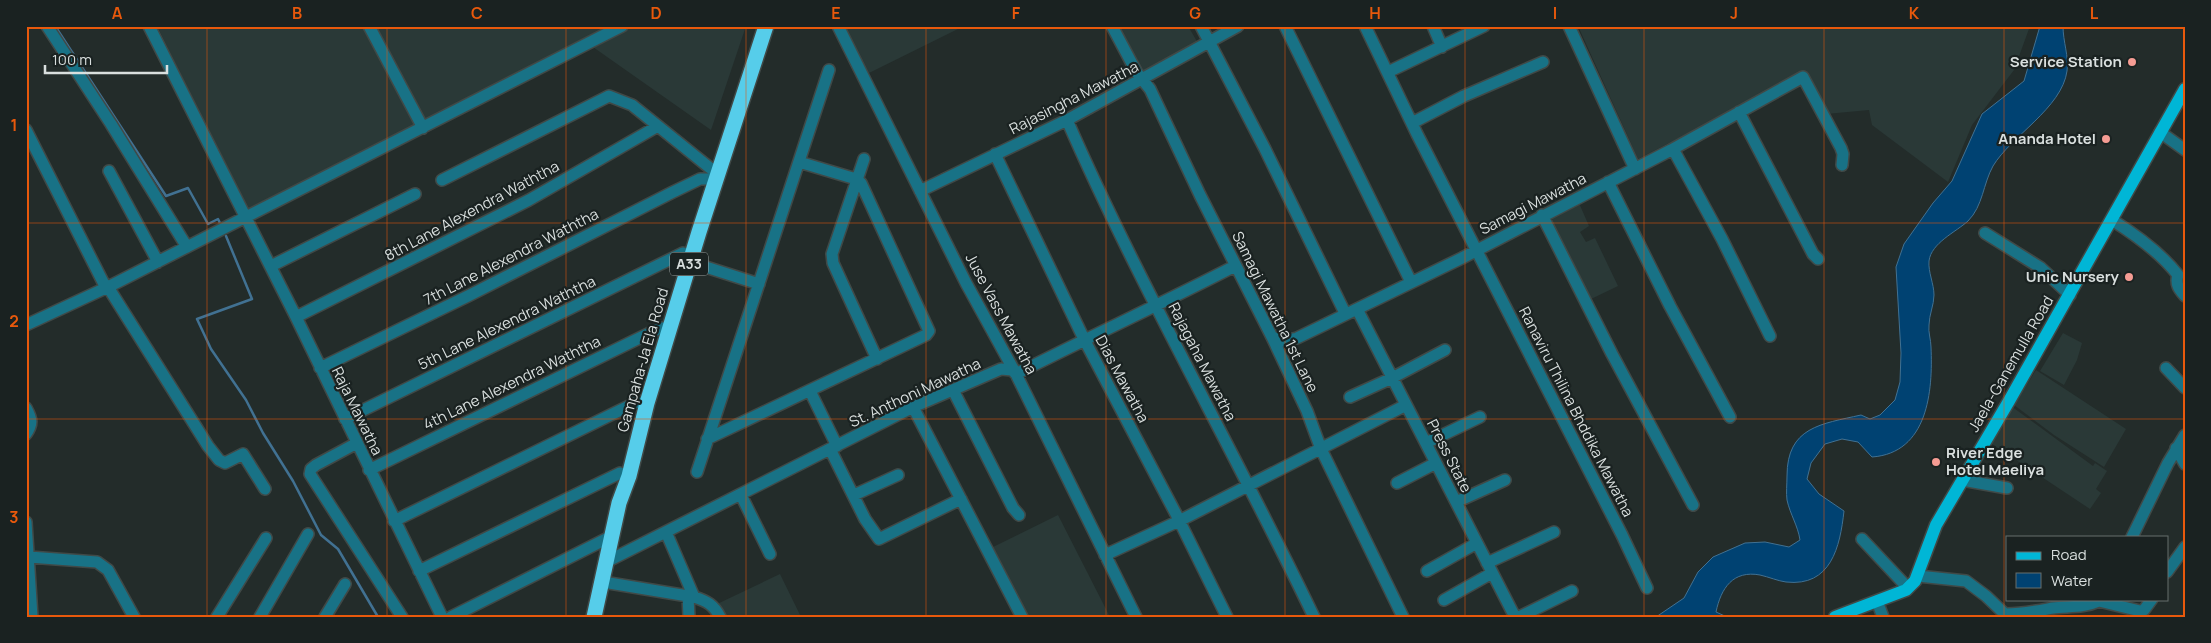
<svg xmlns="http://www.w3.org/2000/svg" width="2211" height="643" font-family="Manrope,sans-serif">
<rect width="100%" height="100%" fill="#232c2a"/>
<!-- built -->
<path fill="#2a3937" d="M157 26H746L711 130 583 40 248 209Z
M844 26H964L869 73Z
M1114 26H1188L1199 45 1140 76Z
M1578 26H2030L2014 70 1972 125 1948 182 1872 125 1869 110 1826 114 1804 74 1638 159Z
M1579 203 1589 226 1580 232 1586 242 1595 238 1618 286 1589 300 1548 219Z
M2063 333 2082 343 2077 360 2064 385 2040 371Z
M2036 370 2126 429 2104 467 2054 435 2014 405Z
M2011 406 2093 466 2095 463 2107 471 2096 489 2101 493 2090 509 1989 442Z
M1058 515 1110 617H1026L991 548Z
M780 574 801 617H720L715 605Z"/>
<!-- water -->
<path fill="#004272" stroke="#417192" d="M2040 26H2063C2063 42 2069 56 2067 71 2062 108 2011 136 1993 166 1983 184 1983 206 1968 221 1956 232 1931 243 1929 261 1928 272 1934 284 1934 295 1934 305 1929 315 1929 325 1928 332 1931 340 1931 347 1933 391 1928 453 1872 457L1858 442 1842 439 1825 444 1811 463 1807 479 1819 494 1844 511C1840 547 1831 587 1786 582 1778 581 1769 577 1760 575 1733 570 1721 588 1716 612L1727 617H1656L1684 598 1698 572 1713 557 1745 543 1765 542 1789 547 1800 540C1798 526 1790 514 1787 500 1786 493 1787 484 1787 476 1787 427 1821 424 1861 415L1870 419 1880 415 1895 400 1900 382 1901 353 1896 267 1904 244 1933 203 1952 181 1982 114 2024 81Z"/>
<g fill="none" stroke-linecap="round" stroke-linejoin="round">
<!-- stream -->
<path stroke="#417192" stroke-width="2.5" d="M55 26 166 196 188 188 208 224 218 219 220 223
M226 236 252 299 197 319 211 349 246 400 263 433 293 481 321 535 338 549 378 617"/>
<!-- minor casing -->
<g stroke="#404947" stroke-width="14">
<path id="minor" d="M47 26 111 124 187 247
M149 26 296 317 442 617
M369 26 423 128
M838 26 966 283 1016 374 1136 617
M1112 26 1137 73 1150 89 1200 195 1272 337 1307 411 1321 449 1403 617
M1201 26 1265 149 1345 313
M1285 26 1411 282
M1365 26 1417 134 1622 535 1647 588
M1433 26 1442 47
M1569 26 1635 169
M1388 72 1484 26
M1739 112 1813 254 1818 259
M1067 120C1141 289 1234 450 1314 617
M1412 123 1464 96 1543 62
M26 130 106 288
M2160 132 2185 150
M1673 149 1722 239 1770 336
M995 154 1084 339 1176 514 1227 617
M864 159 832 254 833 263 877 359
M109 171 158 262
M442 180 609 96 632 105 710 168 718 172
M1608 182 1670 306 1730 417
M920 191 1067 120 1238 26
M1542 215 1612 354 1693 505
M2112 220C2136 235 2160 252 2178 275 2175 284 2179 289 2185 296
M1985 233 2041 268 2070 295
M690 262 759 284
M271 266 415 194
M108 287 208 446 219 460 225 463 243 454 265 489
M1357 309 1515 617
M296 317 529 200 658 126
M26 325 108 287 622 26
M1272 337 1284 341 1297 338 1462 258 1671 150 1803 77 1841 148 1843 154 1842 165
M320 368 468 296 671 193 700 179H716
M2166 368 2185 388
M1016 374C1089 337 1163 303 1235 266
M953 390 1013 508 1019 515
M810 391 837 446
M1350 397 1392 378 1445 350
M913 407 1022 617
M26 408C32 419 33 424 26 434
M345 419 683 253
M707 439 926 335 929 331 861 183 856 179 799 162
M357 443 316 465 311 469 310 474 402 617
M1426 443 1480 417
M2176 448 2185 464
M830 449 865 519 879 539 961 499
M369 470 660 328H670
M697 472 829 70
M1962 480 2007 488
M1397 483 1436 463
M741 495 770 554
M854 495 898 475
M1456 502 1505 480
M394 521 637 402
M26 522 32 617
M666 532 694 597
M2132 537 2168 463 2185 435
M1862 539 1908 588
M1105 555 1179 521 1406 405
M29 557 97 562 108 570 134 617
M608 561 913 407 1001 369 1012 370 1016 374
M1487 563 1554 532
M419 571 620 473
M1427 571 1477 543
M2167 572 2185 547
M1918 576 1966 581 1986 596 2008 617
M603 582 694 597C707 601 714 605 720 617
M688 596 689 617
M1444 600 1492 573
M1877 601 1883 617
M2006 614C2023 614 2037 611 2053 608 2069 606 2083 608 2099 601L2140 611 2144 610 2152 599
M217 617 266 538
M260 617 308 534
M325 617 345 584
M451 617 612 536
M1519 617 1572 591"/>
</g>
<!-- major casing -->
<g stroke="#404947" stroke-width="15">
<path id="major" d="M1835 617 1906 590 1915 581 1936 525 2009 401 2185 89"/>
</g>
<!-- highway casing -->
<g stroke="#404947" stroke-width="18">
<path id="highway" d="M594 617 619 503 629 476 647 403 699 232 766 26"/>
</g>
<!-- minor -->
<use href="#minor" stroke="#187286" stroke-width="11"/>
<!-- major -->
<use href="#major" stroke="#00b6d6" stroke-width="12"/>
<!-- highway -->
<use href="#highway" stroke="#56cdea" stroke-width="15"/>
</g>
<!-- grid -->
<path fill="none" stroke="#e8590c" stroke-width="1" stroke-opacity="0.55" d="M207 26V617M387 26V617M566 26V617M746 26V617M926 26V617M1106 26V617M1285 26V617M1465 26V617M1644 26V617M1824 26V617M2004 26V617M26 223H2185M26 419H2185"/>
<!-- markers -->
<g fill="#f59c93" stroke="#1a2221" stroke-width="2">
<circle cx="2132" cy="62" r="5"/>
<circle cx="2106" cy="139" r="5"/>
<circle cx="2129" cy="277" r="5"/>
<circle cx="1936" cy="462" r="5"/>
</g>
<g text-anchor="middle" stroke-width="4.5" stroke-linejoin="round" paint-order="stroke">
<!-- shield labels -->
<rect fill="#1a2221" stroke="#a0a6a5" stroke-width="1" x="670" y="252.5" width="38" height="23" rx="4"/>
<g font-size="14" font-weight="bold" fill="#d9dfde">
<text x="689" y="269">A33</text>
</g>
<!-- poi labels -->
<g font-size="15" font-weight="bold" fill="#d9dfde" stroke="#1a2221" text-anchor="end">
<text x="2122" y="67">Service Station</text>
<text x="2096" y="144">Ananda Hotel</text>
<text x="2119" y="282">Unic Nursery</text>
<text x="1946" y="458" text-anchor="start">River Edge<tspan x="1946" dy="17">Hotel Maeliya</tspan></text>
</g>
<!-- street labels -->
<g font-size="15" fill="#d9dfde" stroke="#1a2221">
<text transform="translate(1074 98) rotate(-27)" y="5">Rajasingha Mawatha</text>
<text transform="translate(1533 204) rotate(-27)" y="5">Samagi Mawatha</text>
<text transform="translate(472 211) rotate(-28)" y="5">8th Lane Alexendra Waththa</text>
<text transform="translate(511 257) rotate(-27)" y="5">7th Lane Alexendra Waththa</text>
<text transform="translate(1275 312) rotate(64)" y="5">Samagi Mawatha 1st Lane</text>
<text transform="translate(1001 314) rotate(62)" y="5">Juse Vass Mawatha</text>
<text transform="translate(507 323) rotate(-26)" y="5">5th Lane Alexendra Waththa</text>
<text transform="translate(643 360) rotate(-74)" y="5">Gampaha-Ja Ela Road</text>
<text transform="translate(1202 362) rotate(63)" y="5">Rajagaha Mawatha</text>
<text transform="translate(2011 364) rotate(-60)" y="5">Jaela-Ganemulla Road</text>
<text transform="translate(1122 379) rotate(62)" y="5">Dias Mawatha</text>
<text transform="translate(512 383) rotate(-26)" y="5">4th Lane Alexendra Waththa</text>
<text transform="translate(915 393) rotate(-25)" y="5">St. Anthoni Mawatha</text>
<text transform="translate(357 411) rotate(64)" y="5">Raja Mawatha</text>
<text transform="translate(1576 412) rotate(63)" y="5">Ranaviru Thilina Bhddika Mawatha</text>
<text transform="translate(1449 456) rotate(63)" y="5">Press State</text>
</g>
</g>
<!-- border -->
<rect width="2211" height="643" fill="none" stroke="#1a2221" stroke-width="55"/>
<!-- legend -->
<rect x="2006" y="536" width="162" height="65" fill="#1a2221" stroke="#666e6d"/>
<rect x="2016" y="552" width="25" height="8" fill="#00b6d6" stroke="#666e6d"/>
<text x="2051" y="560" font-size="15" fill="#d9dfde">Road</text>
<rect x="2016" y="573" width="25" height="15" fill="#004272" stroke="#666e6d"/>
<text x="2051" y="586" font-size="15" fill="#d9dfde">Water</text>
<!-- scale -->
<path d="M45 65v8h122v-8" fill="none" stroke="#d9dfde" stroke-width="2.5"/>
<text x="52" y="65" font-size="15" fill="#d9dfde" stroke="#1a2221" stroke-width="4" paint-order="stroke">100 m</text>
<rect x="28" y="28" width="2156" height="588" fill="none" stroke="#e8590c" stroke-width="2"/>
<g font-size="16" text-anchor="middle" font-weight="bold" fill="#e8590c">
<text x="117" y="19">A</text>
<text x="297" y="19">B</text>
<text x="477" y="19">C</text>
<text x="656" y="19">D</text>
<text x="836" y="19">E</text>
<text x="1016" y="19">F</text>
<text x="1195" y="19">G</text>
<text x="1375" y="19">H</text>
<text x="1555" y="19">I</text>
<text x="1734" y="19">J</text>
<text x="1914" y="19">K</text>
<text x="2094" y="19">L</text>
<text x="14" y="131">1</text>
<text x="14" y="327">2</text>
<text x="14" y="523">3</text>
</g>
</svg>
